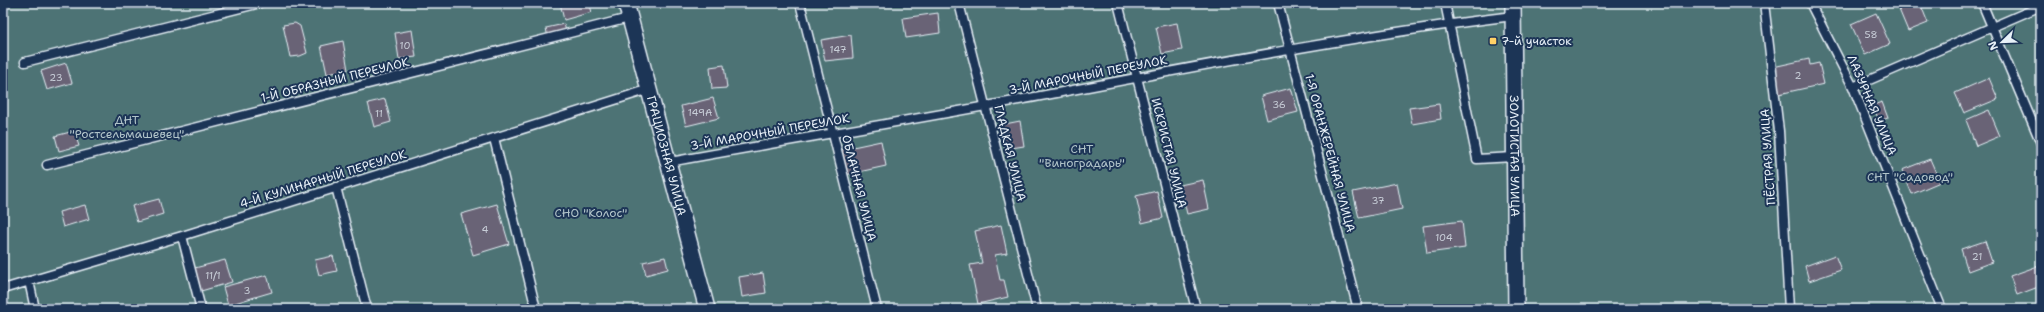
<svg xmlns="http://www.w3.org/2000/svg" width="2044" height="312" font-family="'Shantell Sans',sans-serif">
<rect width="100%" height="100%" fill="#1d3557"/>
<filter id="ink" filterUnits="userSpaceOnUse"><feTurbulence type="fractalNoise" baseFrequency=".025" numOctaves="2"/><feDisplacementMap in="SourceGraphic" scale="8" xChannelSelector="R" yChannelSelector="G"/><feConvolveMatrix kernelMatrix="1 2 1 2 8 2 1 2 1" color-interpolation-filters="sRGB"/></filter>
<g filter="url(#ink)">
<!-- green -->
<path fill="#4d7375" stroke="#9ab2b6" d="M3 3H2041V309H3Z"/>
<!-- building -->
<path fill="#696476" stroke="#e8f1f8" d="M560 3H589L592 12 564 20Z
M1908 3H1920L1928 23 1908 31 1898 7Z
M938 13 940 33 906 38 903 18Z
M1876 13 1890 44 1865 55 1851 24Z
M295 23 300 26 307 53 300 56 290 57 283 25Z
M1177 23 1182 50 1162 54 1156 27Z
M564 24 568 38 549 43 546 28Z
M412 30 416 57 399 59 395 33Z
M851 35 853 58 825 61 821 40Z
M343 41 348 70 327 74 321 46Z
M1809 59 1810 65 1819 63 1824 84 1779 94 1773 67Z
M66 63 72 83 47 90 41 71Z
M724 65 727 88 712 89 710 67Z
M1989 78 1998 99 1964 113 1955 93Z
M1291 88 1298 112 1267 120 1261 96Z
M713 98 719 118 686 126 681 106Z
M385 99 391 122 374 127 368 103Z
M1882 102 1888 118 1879 121 1873 105Z
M1439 104 1441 119 1412 124 1409 108Z
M1989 110 2000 136 1976 146 1966 120Z
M1020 121 1024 146 1005 149 1000 125Z
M74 131 79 146 59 151 55 136Z
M881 141 886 166 845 175 839 150Z
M1930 159 1940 182 1912 194 1902 170Z
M1203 180 1209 209 1187 214 1180 185Z
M1397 183 1402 209 1359 218 1353 192Z
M1157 191 1163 218 1142 223 1136 196Z
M159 199 163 214 137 222 132 206Z
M497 204 509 244 473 255 461 214Z
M85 205 89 219 63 227 59 212Z
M1462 221 1465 248 1427 253 1423 226Z
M1001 225 1007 253 995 255 1000 280H1004L1008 297 978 304 970 265 982 263 975 231Z
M1985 241 1992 262 1968 271 1961 249Z
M1835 255 1841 270 1809 281 1805 266Z
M333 256 337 271 319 275 315 260Z
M665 257 668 269 646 275 643 262Z
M225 260 232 282 201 291 195 268Z
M2038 266 2041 274V286L2017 295 2010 276Z
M763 273 766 293 742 297 739 277Z
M267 275 272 292 228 305 223 287Z
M778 304 779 309H769L768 306Z
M1257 304 1258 309H1237Z"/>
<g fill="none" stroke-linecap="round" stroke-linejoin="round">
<!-- service casing -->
<g stroke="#e8f1f8" stroke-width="11">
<path id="service" d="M800 3 877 309
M959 3 1037 309
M1118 3 1196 309
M1278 3 1358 309
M1445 3 1477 159 1514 157
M1764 3 1779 131 1789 309
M1810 3 1853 87 1942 309
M1982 3 2041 143
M25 62 260 3
M1853 87 2041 6
M494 138 536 309
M669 162C796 139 924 118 1051 94 1204 65 1357 35 1513 16
M47 165 629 18
M336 187 367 309
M182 236 201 309
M29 281 35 309
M3 289 182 236 650 89"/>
</g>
<!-- minor casing -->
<g stroke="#e8f1f8" stroke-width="18">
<g id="minor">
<path id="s1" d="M626 3 707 309"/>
<path id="s2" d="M1513 3 1516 309"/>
</g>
</g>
<!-- service -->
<use href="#service" stroke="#1d3557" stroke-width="8"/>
<!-- minor -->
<use href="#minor" stroke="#1d3557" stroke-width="15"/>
</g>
</g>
<!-- markers -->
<rect fill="#ffd166" stroke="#1d3557" stroke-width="1.5" x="1489" y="37" width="8" height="8" rx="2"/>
<g text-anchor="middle" stroke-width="4" stroke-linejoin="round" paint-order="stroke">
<!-- number labels -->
<g font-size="10" fill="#c8ced8">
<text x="1871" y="38">58</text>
<text x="405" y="49">10</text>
<text x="838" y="53">147</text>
<text x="1798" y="79">2</text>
<text x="56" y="81">23</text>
<text x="1279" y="108">36</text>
<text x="700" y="116">149А</text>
<text x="379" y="117">11</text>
<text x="1378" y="204">37</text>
<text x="485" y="233">4</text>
<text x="1444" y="241">104</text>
<text x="1977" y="260">21</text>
<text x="213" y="279">11/1</text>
<text x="247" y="294">3</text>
</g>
<!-- poi labels -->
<g font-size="12" fill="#e8f1f8" stroke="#1d3557" text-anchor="start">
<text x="1501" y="45">7-й участок</text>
</g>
<!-- street labels -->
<g font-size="12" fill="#e8f1f8" stroke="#1d3557">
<text transform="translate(1088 75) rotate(-11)" y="4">3-Й МАРОЧНЫЙ ПЕРЕУЛОК</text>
<text transform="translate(335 80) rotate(-14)" y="4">1-Й ОБРАЗНЫЙ ПЕРЕУЛОК</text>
<text transform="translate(1872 105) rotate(67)" y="4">ЛАЗУРНАЯ УЛИЦА</text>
<text transform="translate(770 132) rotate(-10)" y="4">3-Й МАРОЧНЫЙ ПЕРЕУЛОК</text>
<text transform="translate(1010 153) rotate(76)" y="4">ГЛАДКАЯ УЛИЦА</text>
<text transform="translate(1169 153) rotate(76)" y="4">ИСКРИСТАЯ УЛИЦА</text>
<text transform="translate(1330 153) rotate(75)" y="4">1-Я ОРАНЖЕРЕЙНАЯ УЛИЦА</text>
<text dy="4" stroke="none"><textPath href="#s1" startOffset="158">ГРАЦИОЗНАЯ УЛИЦА</textPath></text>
<text dy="4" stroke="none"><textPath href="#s2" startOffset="153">ЗОЛОТИСТАЯ УЛИЦА</textPath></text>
<text transform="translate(1768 157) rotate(-94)" y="4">ПЁСТРАЯ УЛИЦА</text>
<text transform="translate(323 179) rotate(-17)" y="4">4-Й КУЛИНАРНЫЙ ПЕРЕУЛОК</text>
<text transform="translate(859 188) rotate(76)" y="4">ОБЛАЧНАЯ УЛИЦА</text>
</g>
<!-- park labels -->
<g font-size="12" fill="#b2c5ca" stroke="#1d3557">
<text x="127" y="124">ДНТ<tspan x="127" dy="14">"Ростсельмашевец"</tspan></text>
<text x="1082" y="153">СНТ<tspan x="1082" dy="14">"Виноградарь"</tspan></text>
<text x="1910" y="181">СНТ "Садовод"</text>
<text x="591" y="217">СНО "Колос"</text>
</g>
</g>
<!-- margin -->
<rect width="2044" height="312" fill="none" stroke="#1d3557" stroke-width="16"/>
<rect x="8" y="8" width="2028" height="296" fill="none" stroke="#e8f1f8" stroke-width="1.5" filter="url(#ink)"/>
<!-- north arrow -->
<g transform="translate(2002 42) rotate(247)" stroke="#1d3557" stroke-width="3" paint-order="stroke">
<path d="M0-3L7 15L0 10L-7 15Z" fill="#e8f1f8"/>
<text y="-6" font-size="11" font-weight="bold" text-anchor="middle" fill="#e8f1f8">N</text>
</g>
</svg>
